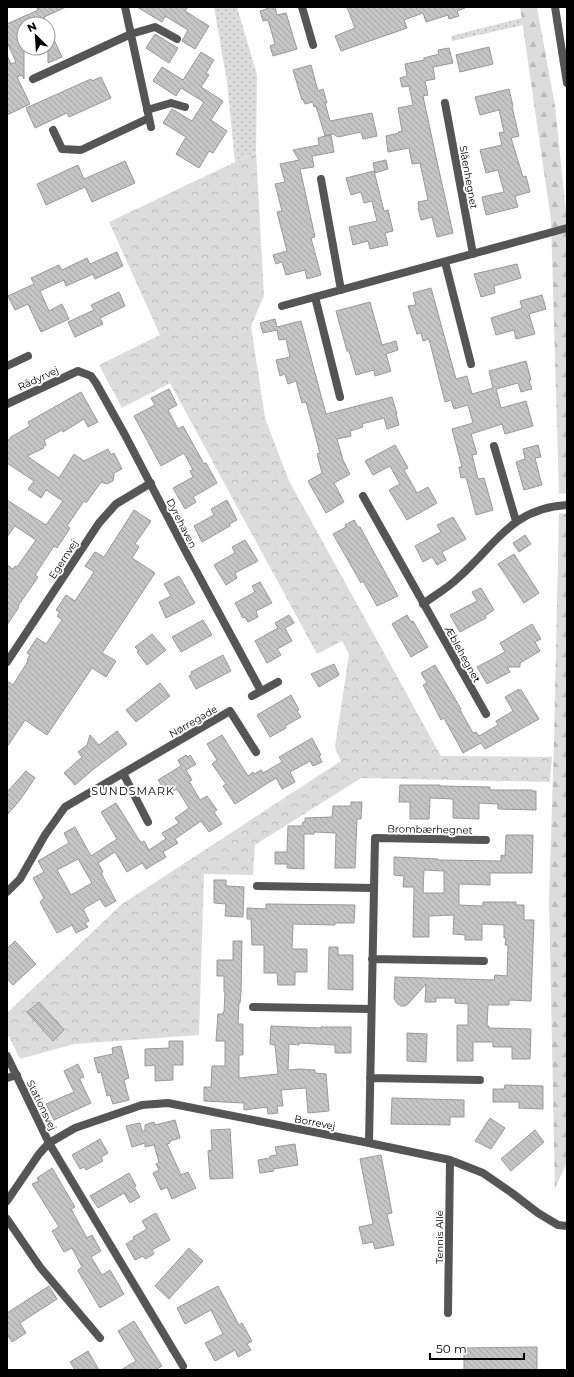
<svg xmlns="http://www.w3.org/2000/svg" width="574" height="1377" font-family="Montserrat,sans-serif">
<defs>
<pattern id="grass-dots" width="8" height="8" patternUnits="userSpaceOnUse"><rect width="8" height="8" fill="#dcdcdc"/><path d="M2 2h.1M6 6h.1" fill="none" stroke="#bbb" stroke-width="1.8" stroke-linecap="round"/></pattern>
<pattern id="forest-firs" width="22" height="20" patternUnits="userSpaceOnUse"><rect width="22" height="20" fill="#dcdcdc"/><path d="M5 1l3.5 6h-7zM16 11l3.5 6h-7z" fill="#bbb"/></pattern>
<pattern id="park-crowns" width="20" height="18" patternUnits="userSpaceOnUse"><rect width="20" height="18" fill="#dcdcdc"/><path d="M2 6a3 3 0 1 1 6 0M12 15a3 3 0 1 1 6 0" fill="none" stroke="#bbb"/></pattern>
<pattern id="building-back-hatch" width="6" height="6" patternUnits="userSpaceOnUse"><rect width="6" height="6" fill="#c4c4c4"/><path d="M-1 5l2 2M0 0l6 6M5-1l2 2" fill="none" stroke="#a7a7a7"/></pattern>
</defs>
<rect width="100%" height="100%" fill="#fff"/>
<!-- grass -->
<path fill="url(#grass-dots)" d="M214 7H237L257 75 256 152 235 162 227 82Z
M522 18 523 25 452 41 451 36Z"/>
<!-- forest -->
<path fill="url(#forest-firs)" d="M520 7H537L555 106 567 222V493L559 494 551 220Z
M559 513 567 514V1163L555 1188 549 900 554 742Z"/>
<!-- park -->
<path fill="url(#park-crowns)" d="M256 152 264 296 251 326 265 418 289 481 441 756 552 757 550 782 361 778 255 845 253 875 204 874 199 1035 74 1044 20 1059 7 1033V1013L122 904 341 761 335 747 349 654 342 641 317 654 170 383 122 408 99 365 160 335 109 222Z"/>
<!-- building -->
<path fill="url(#building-back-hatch)" stroke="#999" fill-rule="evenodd" d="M37 7H66L44 17 47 24H24V79L22 75 17 77 30 104 7 115V55L11 64 16 62 7 42V24L38 10Z
M137 7H188L185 11 209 26 195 49 182 41 188 30 165 16 162 22Z
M272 7H275L277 15 286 13 297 49 273 56 270 46 275 44 268 20 263 21 260 11Z
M347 7H465V8L457 11 459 16 449 19 448 15 426 22 423 13 404 20 407 28 341 51 335 36 355 28Z
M48 27 62 57 48 63Z
M155 34 178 48 169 63 146 48Z
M489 47 493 64 460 72 456 55Z
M449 48 453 63 433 67 435 79 425 81 428 95 423 96 436 157 453 233 437 237 432 217 421 220 418 208H419L418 202 428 200 420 163 412 164 409 148 388 152 386 136 399 133 398 132 402 131 398 108 413 105 409 86 402 87 400 78 407 76 405 64 424 60V58L439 54 438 50Z
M201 52 214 60 206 73 209 75 201 87 223 101 211 120 227 131 213 153 209 151 199 168 176 154 186 137 163 123 172 109 192 121 204 102 181 88 176 96 153 81 162 67 183 80Z
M311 65 318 91 323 89 327 103H325L330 121 372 113 377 136 363 139 361 132 338 137 333 134 325 136 331 135 334 152 312 156 314 167 300 169 315 237 311 238 321 275 307 279 305 270 286 275 282 262 276 264 273 255 287 251 277 212 282 211 275 184 285 182 280 164 299 160 293 150 319 145 318 138 325 136 316 106 314 107 313 102 305 104 303 99 302 100 293 70Z
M101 77 111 98 69 117 67 113 35 128 26 108 91 79 92 81Z
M509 89 513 106 512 107 519 136 511 138 523 177 526 176 530 192 515 196 518 207 486 215 482 197 504 192 498 170 486 173 480 150 502 145 499 133 504 132 499 110 480 115 475 97Z
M386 160 388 169 375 173 373 163Z
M125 161 135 183 92 202 85 187 46 205 37 184 78 165 84 179Z
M374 171 384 211 388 210 393 231 385 233 388 245 370 249 368 241 353 245 349 227 377 221 372 201 364 203 361 192 351 195 346 178Z
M117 252 123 266 95 279 93 274 66 286 64 280 40 291 49 311 62 304 69 319 41 332 28 304 15 310 8 296 34 284 31 278 59 265 62 270 87 258 90 264Z
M517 264 521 278 494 286 495 293 481 297 474 274Z
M431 288 456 379 467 376 472 394 493 388 489 371 526 361 531 380H529L532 389 521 392 518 383 496 389 501 408 526 401 533 426 505 434 502 424 471 434 477 454 472 455 478 479 484 478 493 510 476 515 466 477 461 478 459 467H462L452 429 473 423 468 405 454 409 451 400 445 402 429 339 423 341 421 333 417 334 408 306 416 305 413 293Z
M119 292 125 306 100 318 103 324 75 337 68 322 94 310 91 305Z
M542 295 546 309 529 314 535 334 516 339 514 330 496 335 491 318 522 308 520 301Z
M370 302 382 345 396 341 398 350 386 354 391 371 375 376 374 370 356 375 349 351H347L336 311Z
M275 319 277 327 301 321 326 414 392 397 397 414H396L399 425 387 429 384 418 362 424 363 427 350 431 351 436 337 439 343 460 350 474 334 483 344 502 326 513 308 481 322 473 317 454 320 453 306 402 302 403 296 381 288 384 285 374 280 376 276 360 290 357 286 339 279 340 277 330 263 333 260 323Z
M169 389 177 405 168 410 178 429 183 426 204 464 206 463 217 483 193 497 196 502 185 509 173 488 193 477 190 471 193 470 184 453 161 466 134 416 155 405 151 398Z
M81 392 98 422 88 427 84 419 63 432 62 430 44 440 46 445 43 446 44 448 27 456 59 478 74 454 84 461 108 449 111 455 114 453 122 469 114 473 113 481 107 484 101 482 86 503 84 501 67 526 70 528 57 548 54 546 35 575 38 577 18 606 19 607 7 625V565L13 569 15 566 17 567 36 540 15 526 7 537V500L46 525 63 501 46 490 41 498 28 489 34 481 7 463V441L11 438V437L30 426 28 422Z
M395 445 408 468 404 470 417 493 428 487 437 503 407 520 389 490 400 484 390 466 373 475 365 461Z
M538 445 541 457 535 458 542 485 524 490 516 462 525 459 523 449Z
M227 500 237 520 229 524 230 526 202 542 194 526 214 515 211 509Z
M134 510 151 521 135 544 139 547 132 558 155 573 102 653 116 661 106 677 92 668 47 735 25 720 7 747V681L13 685 28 661 27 660 30 655 27 653 37 638 46 644 62 620 57 616 60 612 56 610 66 595 75 601 94 572 85 566 95 552 104 557Z
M453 517 466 539 442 552 446 560 437 565 432 557 423 562 415 546 441 532 437 525Z
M354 520 358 527H360L398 596 377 606 363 581 361 583 333 534 346 527 345 525Z
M525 535 531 544 519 552 513 543Z
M245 540 258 561 235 573 237 578 226 585 214 565 235 553 232 547Z
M514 554 539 593 524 603 498 564Z
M179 576 195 603 166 618 159 602 171 596 164 584Z
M260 582 272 603 256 611 258 617 248 622 245 617 243 618 235 603 255 592 252 586Z
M481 588 494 610 485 616 486 618 460 632 450 615 477 601 472 592Z
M289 615 294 623 285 628 292 641 277 649 281 655 267 663 255 641 278 628 275 623Z
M407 615 411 622 413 621 428 647 411 657 392 624Z
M203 620 212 635 181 652 172 637Z
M532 624 541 639 535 642 540 651 520 663V667H507L510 672 487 684 477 667 505 652 500 643Z
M152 634 166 650 147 665 137 652 139 651 135 647Z
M223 655 231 671 196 689 189 676 192 674 191 672Z
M334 664 339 675 319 687 311 674Z
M435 665 461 709 460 710 473 733 476 732 479 736 498 725 496 721 513 711 505 697 519 689V691L521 690 539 719 485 749 481 743 463 753 444 718 441 720 423 685 427 683 421 673Z
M160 683 170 696 136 722 126 710Z
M291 695 299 710 297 711 301 717 285 726 286 728 270 737 257 715Z
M117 731 127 744 95 768 75 785 64 773 82 757 78 752 87 745 90 735 99 745Z
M222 735 248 776 253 772 254 774 261 770 263 773 282 762 279 757 312 738 321 755 319 756 322 762 313 766 310 761 290 772 295 782 282 789 276 778 235 804 223 786 226 784 212 764 217 760 207 744Z
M186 755 188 757 190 755 196 764 186 770 192 780 189 781 200 800 207 796 217 810 214 812 222 824 209 832 201 821 175 839 178 843 163 852 166 857 146 869 142 863 127 872 115 852 98 863 103 872 101 873 116 901 105 907 100 899 83 909 89 921 85 923 88 927 76 933 72 925 57 933 40 902 44 898 33 878 44 872 38 861 69 843 64 833 75 827 91 856 117 839 101 812 116 803 141 843 144 841 149 850 166 839 162 833 179 823 175 818 189 808 177 789 167 794 158 780 181 766 178 760ZM78 859 92 883 71 895 57 870Z
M26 771 35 778 20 800 7 815V792Z
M400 785H440V786L490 787V790H532V791H536V810L498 809V804L479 803V819L453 818V799L430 798 429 819H410V802H399Z
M351 802H362L361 819H357L355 868H335L336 833 314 832V834H304V869L287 868V864H275V852H287L288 826H302L303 822H305V818L332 817 333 806H351Z
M506 835H533L532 873H490V885L459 884V905L483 906V902H516V905H524V920H534L531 1001 509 1000V1005H488L487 1026H489V1028L531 1029 530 1059H512V1047H493V1042H473V1061H457V1025H468V1004L455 1003V998H436V1002H425L426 984 408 1004 405 1006H401L398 1004 394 999 395 977 494 980 495 975 507 976 508 945H505L506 938H504V925L482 924V940H465V935L453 934 454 915 429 916V937H413L414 887H403L404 876 394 875V857L438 859V860L501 861V855L505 856ZM424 870 444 871V893H423Z
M214 880H226V886L244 887 243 917 225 916 226 904 214 903Z
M266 904 355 905 354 923H335V925L293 924 292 949H307V972H295V985H278L277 973H264V945H252L251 919H247V908L266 909Z
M15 941 36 964 13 985 7 979V949Z
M233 941H242L241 992 240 1003H239L238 1024H243V1055H239V1078L278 1074 275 1045 270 1044 271 1026 321 1028V1027H351V1053H335V1045L299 1043V1045L289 1044 288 1070 300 1069 315 1070V1073L326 1074 329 1111 308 1113 306 1088 281 1090 283 1106H277L278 1113 268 1114 267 1107 244 1110V1103L204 1101V1087H211L212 1066H225V1041H216L218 1014H223V1012H224L225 992H224V976H217V960H233Z
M329 947H338V955H353V990L328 989Z
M39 1002 64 1030 53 1041 27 1012Z
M407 1033 427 1034 426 1062 407 1061Z
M169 1041H183V1065H173V1080L155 1081V1065L145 1066V1049L169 1048Z
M121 1046 129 1078 124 1080 129 1100 113 1104 110 1095 107 1096 101 1072 98 1073 94 1058 113 1054 112 1048Z
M78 1064 84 1077 80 1078V1080L91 1103 54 1120 46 1104 74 1092 64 1071Z
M505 1085 543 1086V1109L519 1108V1102H493V1089H504Z
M392 1098 464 1100V1117H450V1125L391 1124Z
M490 1118 505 1128 491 1149 475 1141Z
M175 1120 180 1138 170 1141V1143L167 1144 181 1175 188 1172 196 1188 172 1199 167 1187 161 1190 153 1173 159 1170 156 1164 159 1162 154 1145 145 1147V1143L132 1147 126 1126 140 1123 142 1131H145V1125L154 1122 155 1125Z
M230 1129 233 1178 210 1179 208 1151 212 1150 211 1130Z
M535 1130 544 1142 511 1171 501 1159Z
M100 1139 108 1153 101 1157 103 1161 86 1170 84 1167 80 1169 72 1155Z
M295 1144 298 1165 273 1169 274 1171 260 1173 258 1160 270 1158V1156L277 1155 275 1147Z
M381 1155 392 1213 387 1214 394 1245 375 1249 373 1242 363 1244 359 1227 373 1224 360 1159Z
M52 1168 75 1207 71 1209 87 1238 92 1235 101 1251 91 1257 102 1275 110 1270 124 1294 100 1308 78 1271V1270L82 1267 72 1248 64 1252 52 1231 59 1227 32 1184 39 1181 37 1178Z
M129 1173 136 1186 134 1187 140 1197 130 1203 124 1193 98 1208 90 1196Z
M156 1213 170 1240 152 1250 154 1254 145 1259 143 1256 135 1260 126 1244 134 1239 133 1237 147 1229 142 1221Z
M189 1248 203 1261 169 1299 155 1286Z
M49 1286 57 1299 20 1323 26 1333 12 1342 7 1334V1313Z
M218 1286 239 1325 242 1323 252 1341 247 1344 251 1350 238 1357 235 1350 215 1361 205 1343 223 1334 211 1310 185 1324 177 1308Z
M134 1321 162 1366 155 1370H121L136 1361 118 1331Z
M537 1347V1370H464V1348Z
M88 1351 99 1370H75L70 1362Z"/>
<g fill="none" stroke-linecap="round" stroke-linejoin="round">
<!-- minor -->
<path stroke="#555" stroke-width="8" d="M125 7 151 127
M302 7 313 45
M33 79 131 34 155 27 177 39
M445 103 473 254
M147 110 171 103 185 107
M53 130 62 149 81 150 149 118
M321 179 341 290
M445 262 471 364
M315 297 340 397
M282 306 567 228
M7 366 28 356
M7 404 78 371 91 376 96 383 125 435 187 554 261 691
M494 446 516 521
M363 496 486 714
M423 604C435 595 448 588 458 578 495 546 511 508 567 505
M7 662 99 523 116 504 151 483
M252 696 278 682
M123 773 148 822
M257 886 374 888
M7 892 20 879 45 835 65 807 230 711 256 752
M372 959 484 961
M253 1007 371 1009
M7 1078 17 1075
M370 1078 480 1080
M49 1143 183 1366
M369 1143 375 838 486 840
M7 1201 39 1154 49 1143 75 1128 142 1105 168 1103 369 1143 450 1160 483 1173 512 1193 538 1213 558 1225 567 1226
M7 1219 40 1267 100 1338
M448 1313 450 1160"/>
<!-- tertiary -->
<path stroke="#555" stroke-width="8" d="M555 7 567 83
M7 1056 49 1143"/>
</g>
<g text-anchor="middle" stroke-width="4" stroke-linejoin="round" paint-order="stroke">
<!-- street labels -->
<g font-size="10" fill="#000" stroke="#fff">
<text transform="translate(469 177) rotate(80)" y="4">Slåenhegnet</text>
<text transform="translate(38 378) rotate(-25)" y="4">Rådyrvej</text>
<text transform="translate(182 523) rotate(63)" y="4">Dyrehaven</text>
<text transform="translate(63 559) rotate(-57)" y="4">Egernvej</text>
<text transform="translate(463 654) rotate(61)" y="4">Æblehegnet</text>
<text transform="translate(193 721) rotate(-30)" y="4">Nørregade</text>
<text transform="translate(430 829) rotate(1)" y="4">Brombærhegnet</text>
<text transform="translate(42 1105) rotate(64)" y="4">Stationsvej</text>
<text transform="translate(315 1122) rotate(11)" y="4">Borrevej</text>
<text transform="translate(439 1237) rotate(-90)" y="4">Tennis Allé</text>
</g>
<!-- neighbourhood labels -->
<g font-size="11" letter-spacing="1" fill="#000" stroke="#fff">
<text x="133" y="795">SUNDSMARK</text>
</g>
</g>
<!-- border -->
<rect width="574" height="1377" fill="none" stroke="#000000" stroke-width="16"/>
<!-- north arrow -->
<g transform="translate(36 36) rotate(335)"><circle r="19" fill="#ffffff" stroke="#999999"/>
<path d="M0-3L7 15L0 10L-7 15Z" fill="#000000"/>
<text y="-6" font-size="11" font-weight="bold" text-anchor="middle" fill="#000000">N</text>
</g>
<!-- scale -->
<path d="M430 1353v6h94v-6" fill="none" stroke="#000000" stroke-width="2"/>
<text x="436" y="1353" font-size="12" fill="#000000" stroke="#ffffff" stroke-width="3" paint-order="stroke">50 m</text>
</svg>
